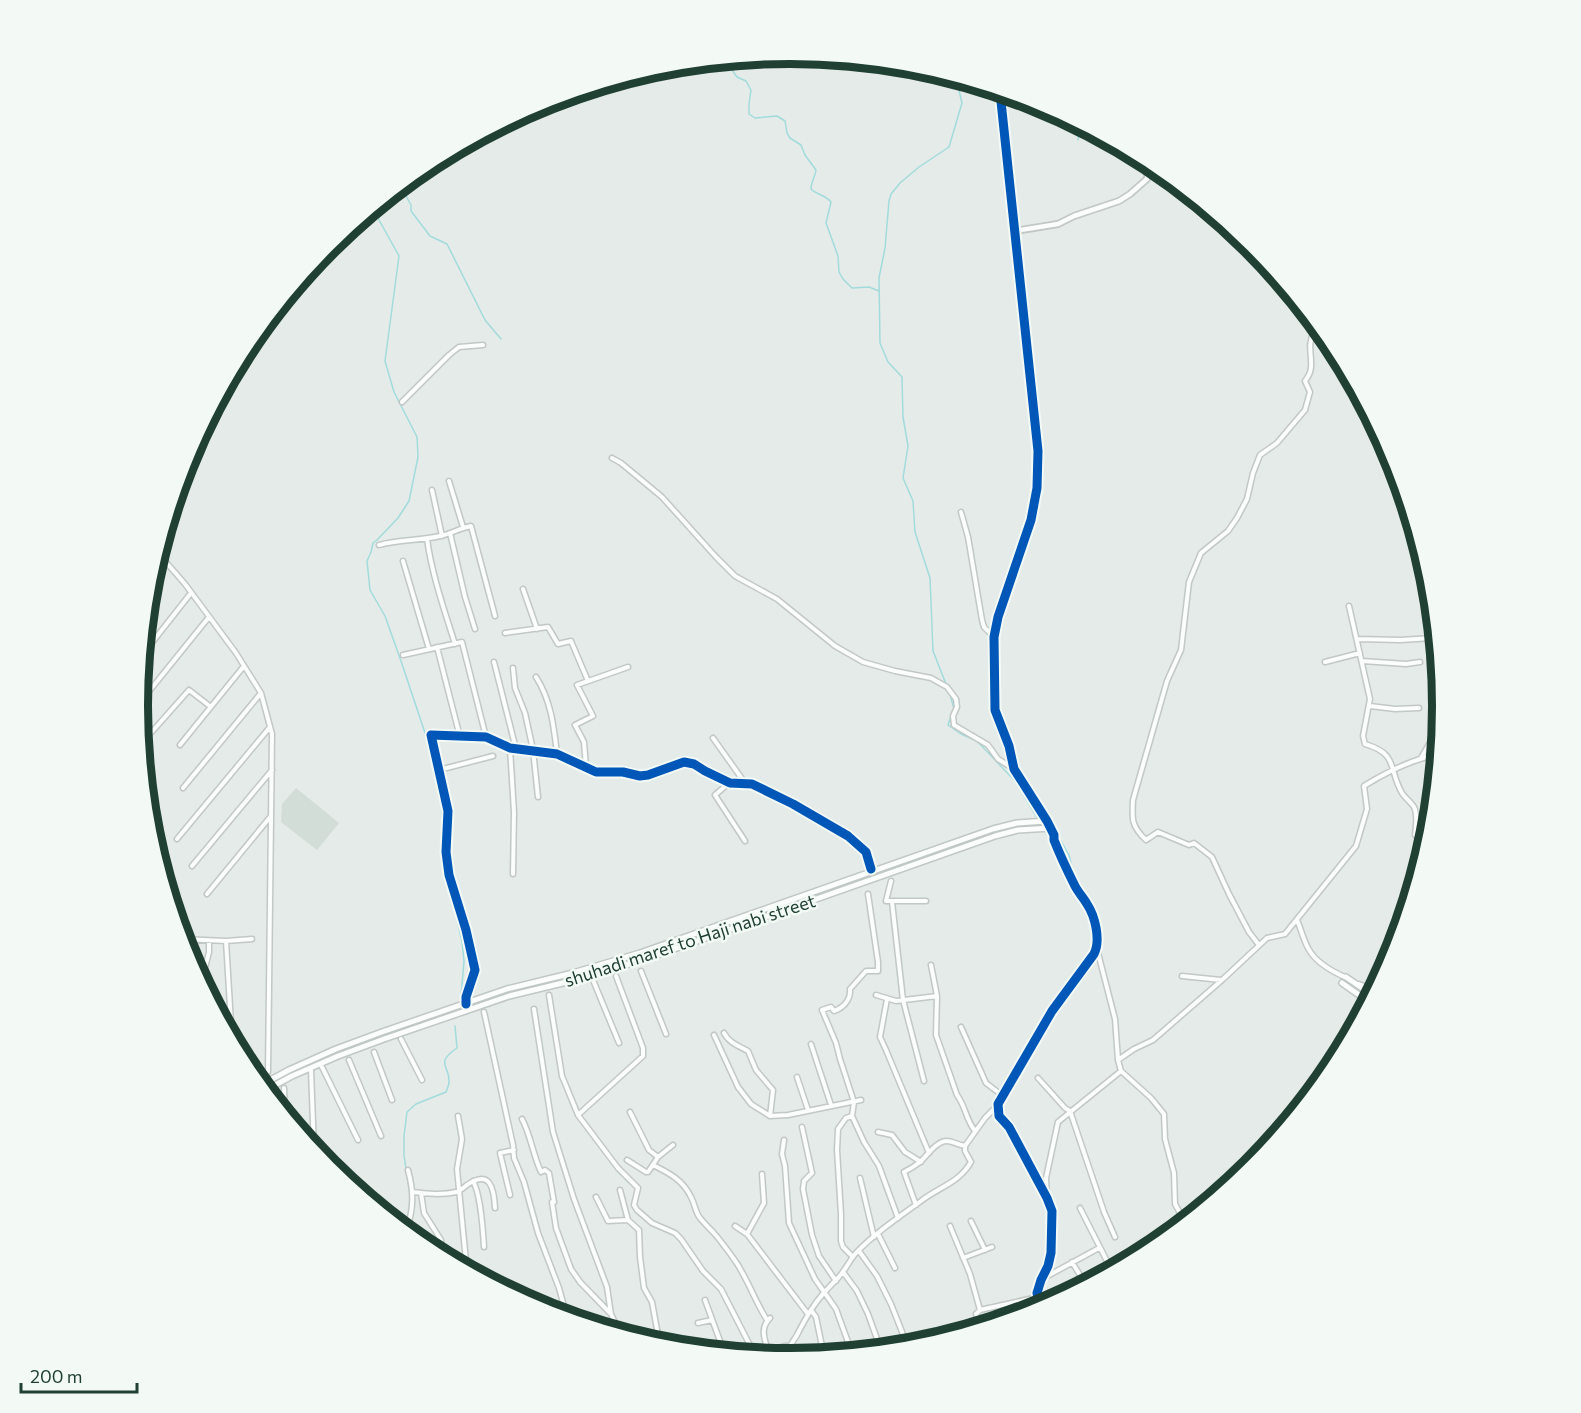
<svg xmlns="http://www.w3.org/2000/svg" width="1581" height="1413" font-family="Commissioner,sans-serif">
<rect width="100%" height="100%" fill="#e5ebe8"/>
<!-- built -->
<path fill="#d2ddd7" d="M296 788 339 823 317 850 281 822 282 804Z"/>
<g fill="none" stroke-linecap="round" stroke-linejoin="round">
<!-- stream -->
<path stroke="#a2dbdc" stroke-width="1.5" d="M731 60 732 70 737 77 746 81 751 90 749 104V114L755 118 777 116 785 121 787 133 790 138 801 145 805 155 816 170C815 177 811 182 811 189 817 195 826 195 831 202L826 223 838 256 839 272 843 279 852 288 869 287 879 291
M1078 140 1080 125
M401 187 411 205V211L430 236 447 244 485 320 501 339
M373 209 399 256 385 361 394 392 417 437 418 457 409 501 398 518 377 540 373 543 371 552 367 561 370 590 385 616 401 661 428 742 441 792 444 860 462 942 464 961 461 997
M946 684 933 651 930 578 915 532 913 501 903 478 908 446 903 417 902 377 888 362 880 343 879 278 885 248 889 201 891 194 900 183 919 167 949 147 962 103 956 78
M950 694 954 709
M952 713 948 725 961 734 977 741 1015 781 1038 819
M1046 833 1061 841 1069 855 1075 880 1085 892
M410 1194 404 1156V1136L407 1112 416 1104 446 1092C447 1089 449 1086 449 1082 450 1065 434 1064 457 1048L455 1026"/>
<!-- minor casing -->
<g stroke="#c2c8c5" stroke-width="7">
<path id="minor" d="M402 402 449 355 459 347 483 345
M612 458 621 463 662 497 716 557 735 576 777 599 835 646 863 662 895 671 931 678 947 687 956 699 957 707 953 716 954 725 988 745 998 759 1014 769
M449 481 463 527
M432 490 442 536
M961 512 968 537 982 620 984 627 994 637
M450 533 465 597 475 629
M427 539C432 575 444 609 455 644
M379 545C399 539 419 541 440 536 451 534 460 528 471 526L495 616
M158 553 185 584 236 653 261 693 272 734 268 1072
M403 561 429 649
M523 589 537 629
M1349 606 1370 699 1363 736 1365 744C1399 754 1388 769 1402 793 1405 798 1411 802 1414 807 1418 815 1416 827 1415 835L1427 845
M505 633 548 627 558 644 571 641 588 681
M1358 639 1400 640 1433 638
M437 647 460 737
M143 654 191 593
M403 655 462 642 486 737
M1362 661 1406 664 1420 662
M494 662 516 749
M1325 662 1360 653
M513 668 515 688 525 713 533 750 538 797
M536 677C551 700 554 727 557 754
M138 705 209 617
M1370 706 1395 709 1419 708
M713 738 745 783
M142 743 189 690 211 707
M180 745 244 666
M510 748 514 812 513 874
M1421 758 1432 739 1441 730
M586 767 584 742 575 725 593 716 577 685 628 667
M439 770 493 756
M729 783 715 795 745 841
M183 788 261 693
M177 839 270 727
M192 866 272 770
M891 881 886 901H926
M207 894 271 816
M868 894 878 962V971H866L850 989C851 1000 843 1008 834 1011L831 1007 822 1010 836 1043 840 1059 854 1102 852 1116 864 1142 879 1166 898 1218
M892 902 903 1000 924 1081
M1297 920C1301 929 1303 939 1308 948 1315 962 1333 972 1347 978
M182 939 226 941 252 939
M226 941 232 1039
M1259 945 1249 932 1229 894 1212 857 1194 843 1189 845 1158 832 1146 840C1131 826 1132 819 1133 800L1167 681 1181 650 1189 582 1201 553 1228 531 1237 518 1247 499 1253 473 1260 455 1277 443 1305 410 1310 392 1305 381C1308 377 1311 372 1311 367 1312 354 1307 344 1314 332L1329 339
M1097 949 1115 1019 1118 1060 1121 1071 1151 1098 1164 1114 1165 1139 1174 1173 1175 1204 1185 1222
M190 961 196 940
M931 965 937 996 936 1035 957 1095C966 1107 965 1118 975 1131
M641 971 666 1034
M1182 976 1221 980
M593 980 619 1043
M1359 984 1375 990
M205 989 204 972 209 952V941
M549 995 562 1076 578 1115 618 1168 638 1188 634 1205 637 1210 652 1223 675 1233 681 1239 703 1271 721 1289 755 1355
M876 995 896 1001 937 996
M887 999 880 1037 886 1050 929 1153
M466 1003 475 970 466 930 449 875 446 852 448 811 431 735 486 737 510 748 557 754 596 772H623L640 776 648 775 684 762 694 764 705 771 730 783 752 784 793 804 848 836 866 852 871 869
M534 1009 553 1132 574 1199 607 1287 611 1314 620 1333
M484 1012 513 1145 514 1158 524 1182 538 1233 559 1288 567 1317
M961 1027 986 1083 1003 1096
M724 1033C729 1043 739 1046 748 1051L756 1070 773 1090 770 1116
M714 1035 738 1087 751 1104 770 1116 788 1115 861 1100
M401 1039 422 1080
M811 1044 831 1105
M374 1052 392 1100
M349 1060 381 1136
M1118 1060 1134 1049 1153 1040 1222 980 1267 938 1285 934 1356 846 1367 809 1364 786C1388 771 1411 760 1438 754
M322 1067 358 1140
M311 1070 314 1149
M797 1077 808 1110
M1038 1078 1065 1108 1070 1111 1104 1212 1115 1237
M284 1088 285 1114
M630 1112 649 1150 658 1157
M578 1115 643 1056V1048L616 976
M458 1116 462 1139 457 1169 466 1261
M852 1116 846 1118 838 1129 837 1150 841 1214V1241L843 1247 853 1257
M522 1119C531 1136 533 1155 541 1172L545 1170 549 1173 554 1202H552L556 1228 571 1269 580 1282 610 1313
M802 1127 812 1173 804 1181 803 1189 812 1235 819 1256 836 1281
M878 1132 892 1135 905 1152 921 1162
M784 1140 782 1154 785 1166 789 1223 815 1279 836 1309 852 1353
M627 1160 646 1172H648L658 1157 673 1145
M653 1165C669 1173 683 1180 691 1197 695 1204 695 1212 700 1218 704 1223 709 1228 713 1232 721 1241 729 1252 736 1262 748 1280 755 1301 767 1320
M860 1178 874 1237
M473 1181C481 1195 483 1230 484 1247
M620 1190 628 1220
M413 1192C425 1194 444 1195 456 1192 460 1191 463 1188 467 1185 490 1169 494 1188 495 1208
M421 1193 424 1213 441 1240 440 1255
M510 1195 500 1153 514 1150
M596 1197 608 1221 628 1220 639 1230 640 1257 644 1288 652 1302 660 1346
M1047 1198 1046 1178 1058 1122 1121 1071
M916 1205 904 1172C910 1169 915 1166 920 1162 927 1156 936 1141 947 1141 952 1141 958 1145 965 1146
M1080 1208 1112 1271
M971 1221 985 1250
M735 1226 747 1234 808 1314
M950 1226 970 1274 980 1310
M406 1231C414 1209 414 1192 408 1170
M747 1234 764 1203 762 1174
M878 1234 895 1268
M859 1251 877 1276 891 1304 908 1347
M963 1258 992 1247
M1072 1262 1086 1285
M478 1270 479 1277
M843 1272 857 1291 868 1314 881 1350
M1042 1279 1099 1248
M538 1296 542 1310
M705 1300 724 1352
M811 1310 816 1317 824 1356
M698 1323 712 1320
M980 1328 976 1314 980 1310 1038 1297
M768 1350C764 1338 760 1328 770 1318
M755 1355 784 1346H790L795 1358
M784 1358C788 1354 787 1352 790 1347 791 1343 795 1339 797 1335 802 1325 807 1316 813 1307 820 1296 828 1288 837 1279 845 1271 849 1261 856 1253 875 1233 899 1217 921 1201 939 1187 959 1183 971 1162L965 1151V1146L985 1118 998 1105"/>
</g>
<!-- tertiary casing -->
<g stroke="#c2c8c5" stroke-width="8">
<path id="tertiary" d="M1000 92 1038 451 1037 488 1031 520 998 617 994 637 995 710 1009 746 1014 769 1047 821 1054 835V840C1060 855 1067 870 1074 884 1077 891 1083 897 1087 904 1095 916 1101 940 1094 954L1052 1011 998 1104 999 1116 1009 1127 1047 1198 1052 1211 1051 1253 1048 1266 1041 1280 1037 1293 1040 1309
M1015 231 1058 224 1074 216 1119 201 1130 194 1147 179 1149 162"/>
</g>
<!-- secondary casing -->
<g stroke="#c0c8c5" stroke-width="8">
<path id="secondary" d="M1346 977 1372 995
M1342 983 1369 1002
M261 1085 289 1070 336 1049 382 1032 507 989 573 973 640 953 993 829 1017 823 1047 821
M266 1090 292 1076 338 1056 384 1039 509 996 575 980 643 960 995 836 1018 830 1051 828"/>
</g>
<!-- minor -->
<use href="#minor" stroke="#fbfcfc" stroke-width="4"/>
<!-- tertiary -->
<use href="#tertiary" stroke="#fbfcfc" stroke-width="4.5"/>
<!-- secondary -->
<use href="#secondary" stroke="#fbfcfc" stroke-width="5"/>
<!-- cycleway casing -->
<g stroke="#f3faf6" stroke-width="13">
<path id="cycleway" d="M1000 92 1038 451 1037 488 1031 520 998 617 994 637 995 710 1009 746 1014 769 1047 821 1054 835V840C1060 855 1067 870 1074 884 1077 891 1083 897 1087 904 1095 916 1101 940 1094 954L1052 1011 998 1104 999 1116 1009 1127 1047 1198 1052 1211 1051 1253 1048 1266 1041 1280 1037 1293 1040 1309
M466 1004V997L475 970 466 930 449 875 446 852 448 811 431 735 486 737 510 748 557 754 596 772H623L640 776 648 775 684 762 694 764 705 771 730 783 752 784 793 804 848 836 866 852 871 869"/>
</g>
<!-- cycleway -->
<use href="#cycleway" stroke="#0057b8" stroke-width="9"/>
</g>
<g text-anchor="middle" stroke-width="5" stroke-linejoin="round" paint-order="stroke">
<!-- street labels -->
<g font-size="18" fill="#204034" stroke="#f3faf6">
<text transform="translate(690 941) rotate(-18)" y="6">shuhadi maref to Haji nabi street</text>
</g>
</g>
<!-- crop -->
<path d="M0 0H1581V1413H0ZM148 706a642 642 0 1 1 1284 0a642 642 0 1 1-1284 0Z" fill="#f3faf6" fill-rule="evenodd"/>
<path fill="none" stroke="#204034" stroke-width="8" d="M148 706a642 642 0 1 1 1284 0a642 642 0 1 1-1284 0Z"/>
<!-- scale -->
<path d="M21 1383v9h116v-9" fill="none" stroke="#204034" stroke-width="3"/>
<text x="30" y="1383" font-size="18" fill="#204034" stroke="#f3faf6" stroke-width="4.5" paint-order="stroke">200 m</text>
</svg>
